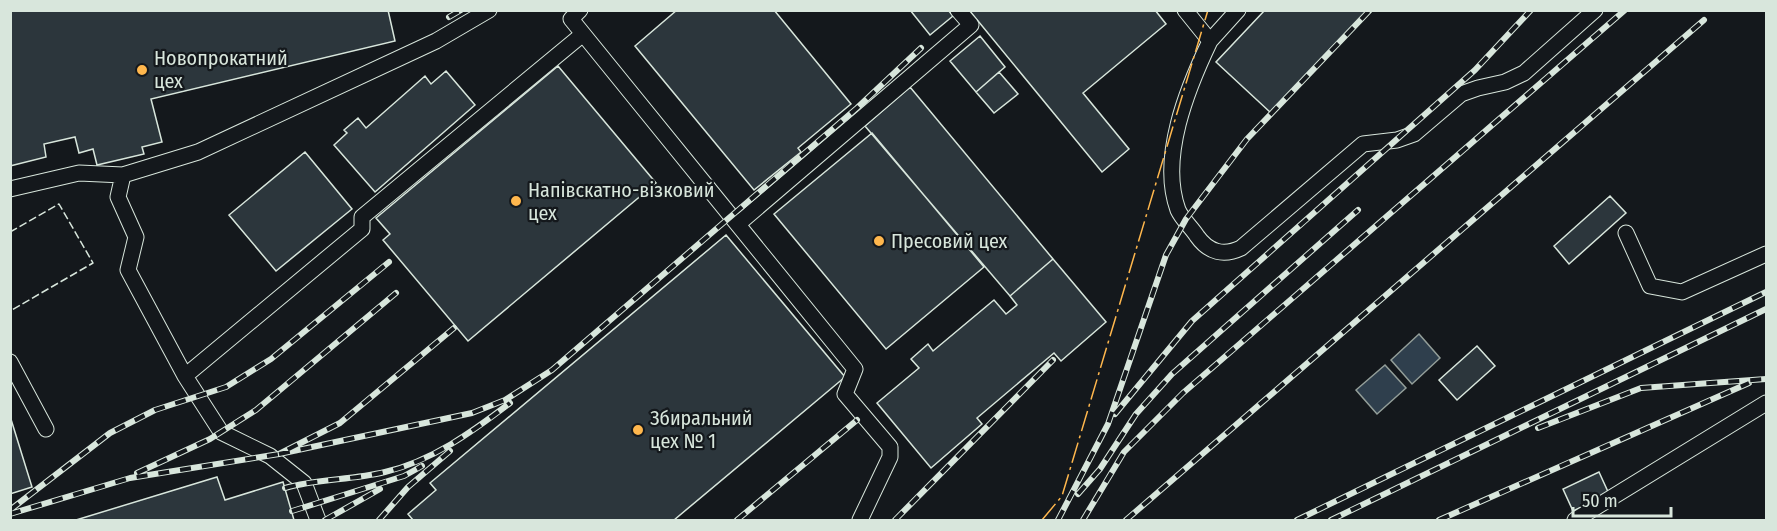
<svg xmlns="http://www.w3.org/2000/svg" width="1777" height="531" font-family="'Fira Sans Condensed',sans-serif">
<rect width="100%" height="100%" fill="#14181c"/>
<!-- water -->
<path fill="#2f3f4d" stroke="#939e99" stroke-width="1.5" d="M1419 334 1440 358 1412 384 1391 360Z
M1385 365 1406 388 1377 414 1356 390Z"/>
<!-- building -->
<path fill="#2c363c" stroke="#d8e6dc" stroke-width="1.5" d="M10 10H388L395 41 151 99 162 142 142 147 144 154 97 165 93 149 79 153 75 137 44 144 46 157 10 166Z
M677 10H774L851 104 798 148 801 152 754 190 635 46Z
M910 10H948L953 16 930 35Z
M969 10H1155L1166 24 1083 93 1129 149 1102 172Z
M1265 10H1368L1271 113 1216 62Z
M980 36 1005 67 976 92 950 61Z
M558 66 656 183 468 341 383 240 390 234 376 218Z
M446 71 475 105 375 192 334 145 347 133 344 130 358 118 366 128 425 76 431 84Z
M999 72 1018 94 994 113 976 92Z
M910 87 1053 259 1010 296 865 126Z
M872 133 984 267 886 349 774 214Z
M305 152 352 209 276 271 229 215Z
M1610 196 1626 213 1569 264 1554 246Z
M726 235 845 377 674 520H413L408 514 436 490 430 483Z
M1053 259 1106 322 1061 361 1054 353 977 418 982 424 931 468 877 403 919 368 911 359 928 344 933 351 994 300 1006 314 1017 305 1010 296Z
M1477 346 1495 366 1457 400 1439 380Z
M10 416 32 487 10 494Z
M1599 472 1609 494 1573 511 1563 489Z
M217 477 225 500 283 482 294 520H76Z"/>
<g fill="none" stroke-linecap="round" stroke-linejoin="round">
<!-- minor casing -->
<g stroke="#d8e6dc" stroke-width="17">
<path id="minor" d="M580 10 571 19 855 369 845 394 890 447V457L860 520
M1185 10 1210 41C1187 89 1159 158 1178 210 1182 219 1192 228 1197 236 1209 253 1224 256 1241 248L1363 144 1397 140 1414 134 1461 94 1478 88 1505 82 1524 73 1595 10
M1210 41 1238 10
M123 175 118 197 136 237 128 270 185 376 221 432 270 456 304 483 318 520
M10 189 79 173 123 175 198 152 436 41 489 10
M738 224 971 25 958 10
M1626 233 1650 286 1682 292 1766 254
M10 362 46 429
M185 376 362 229V217L583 34
M1575 520 1766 403"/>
</g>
<!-- minor -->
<use href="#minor" stroke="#14181c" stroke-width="15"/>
<!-- rail casing -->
<g stroke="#d8e6dc" stroke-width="6">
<path id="rail" d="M449 17 461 10
M1115 414 1192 321 1475 70 1531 10
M1538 428 1641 388 1766 379
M279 454 472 413 505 400 552 370 857 108 921 48
M137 473 210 439 256 410 396 293
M285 488C317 479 352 480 385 472 432 461 472 432 510 403
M1078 494 1100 469 1136 414 1172 374 1358 210
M10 510 110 433 155 410 226 387 271 359 389 262
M292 511 404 476 422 466
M10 514 130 478 279 454 340 423 454 328
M325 520 380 489
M379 520 408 487 450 451
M737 520 857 420
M895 520 1053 360
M1058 520 1108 424 1166 255 1186 219 1247 139 1370 10
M1083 520 1124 452 1183 393 1625 10
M1126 520 1704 20
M1297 520 1766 292
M1331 520 1766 309
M1439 520 1749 383"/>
</g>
<!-- rail -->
<use href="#rail" stroke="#14181c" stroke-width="4" stroke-dasharray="11" stroke-linecap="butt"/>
<!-- fence -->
<path stroke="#d8e6dc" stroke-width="1.5" stroke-dasharray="8 3" stroke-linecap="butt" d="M10 232 59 204 93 263 10 311"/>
<!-- power -->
<path stroke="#ffb74d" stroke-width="1.5" stroke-dasharray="21 4.5 3 4.5" stroke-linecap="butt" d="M1042 520 1062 496 1208 10"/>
</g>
<!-- markers -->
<g fill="#ffb74d" stroke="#14181c" stroke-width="2">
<circle cx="142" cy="70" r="6"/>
<circle cx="516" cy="201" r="6"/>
<circle cx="879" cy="241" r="6"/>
<circle cx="638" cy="430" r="6"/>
</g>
<g text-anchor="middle" stroke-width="4.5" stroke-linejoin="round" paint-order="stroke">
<!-- poi labels -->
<g font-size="20" fill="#d8e6dc" stroke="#14181c" text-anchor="start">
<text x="154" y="65">Новопрокатний<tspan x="154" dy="23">цех</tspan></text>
<text x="528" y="197">Напівскатно-візковий<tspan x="528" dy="23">цех</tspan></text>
<text x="891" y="248">Пресовий цех</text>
<text x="650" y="425">Збиральний<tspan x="650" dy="23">цех № 1</tspan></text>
</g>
</g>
<!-- border -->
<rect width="1777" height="531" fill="none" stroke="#d8e6dc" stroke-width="24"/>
<!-- scale -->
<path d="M1573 507v9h98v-9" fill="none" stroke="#d8e6dc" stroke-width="3"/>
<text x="1582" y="507" font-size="18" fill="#d8e6dc" stroke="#14181c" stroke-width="4.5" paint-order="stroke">50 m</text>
</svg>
